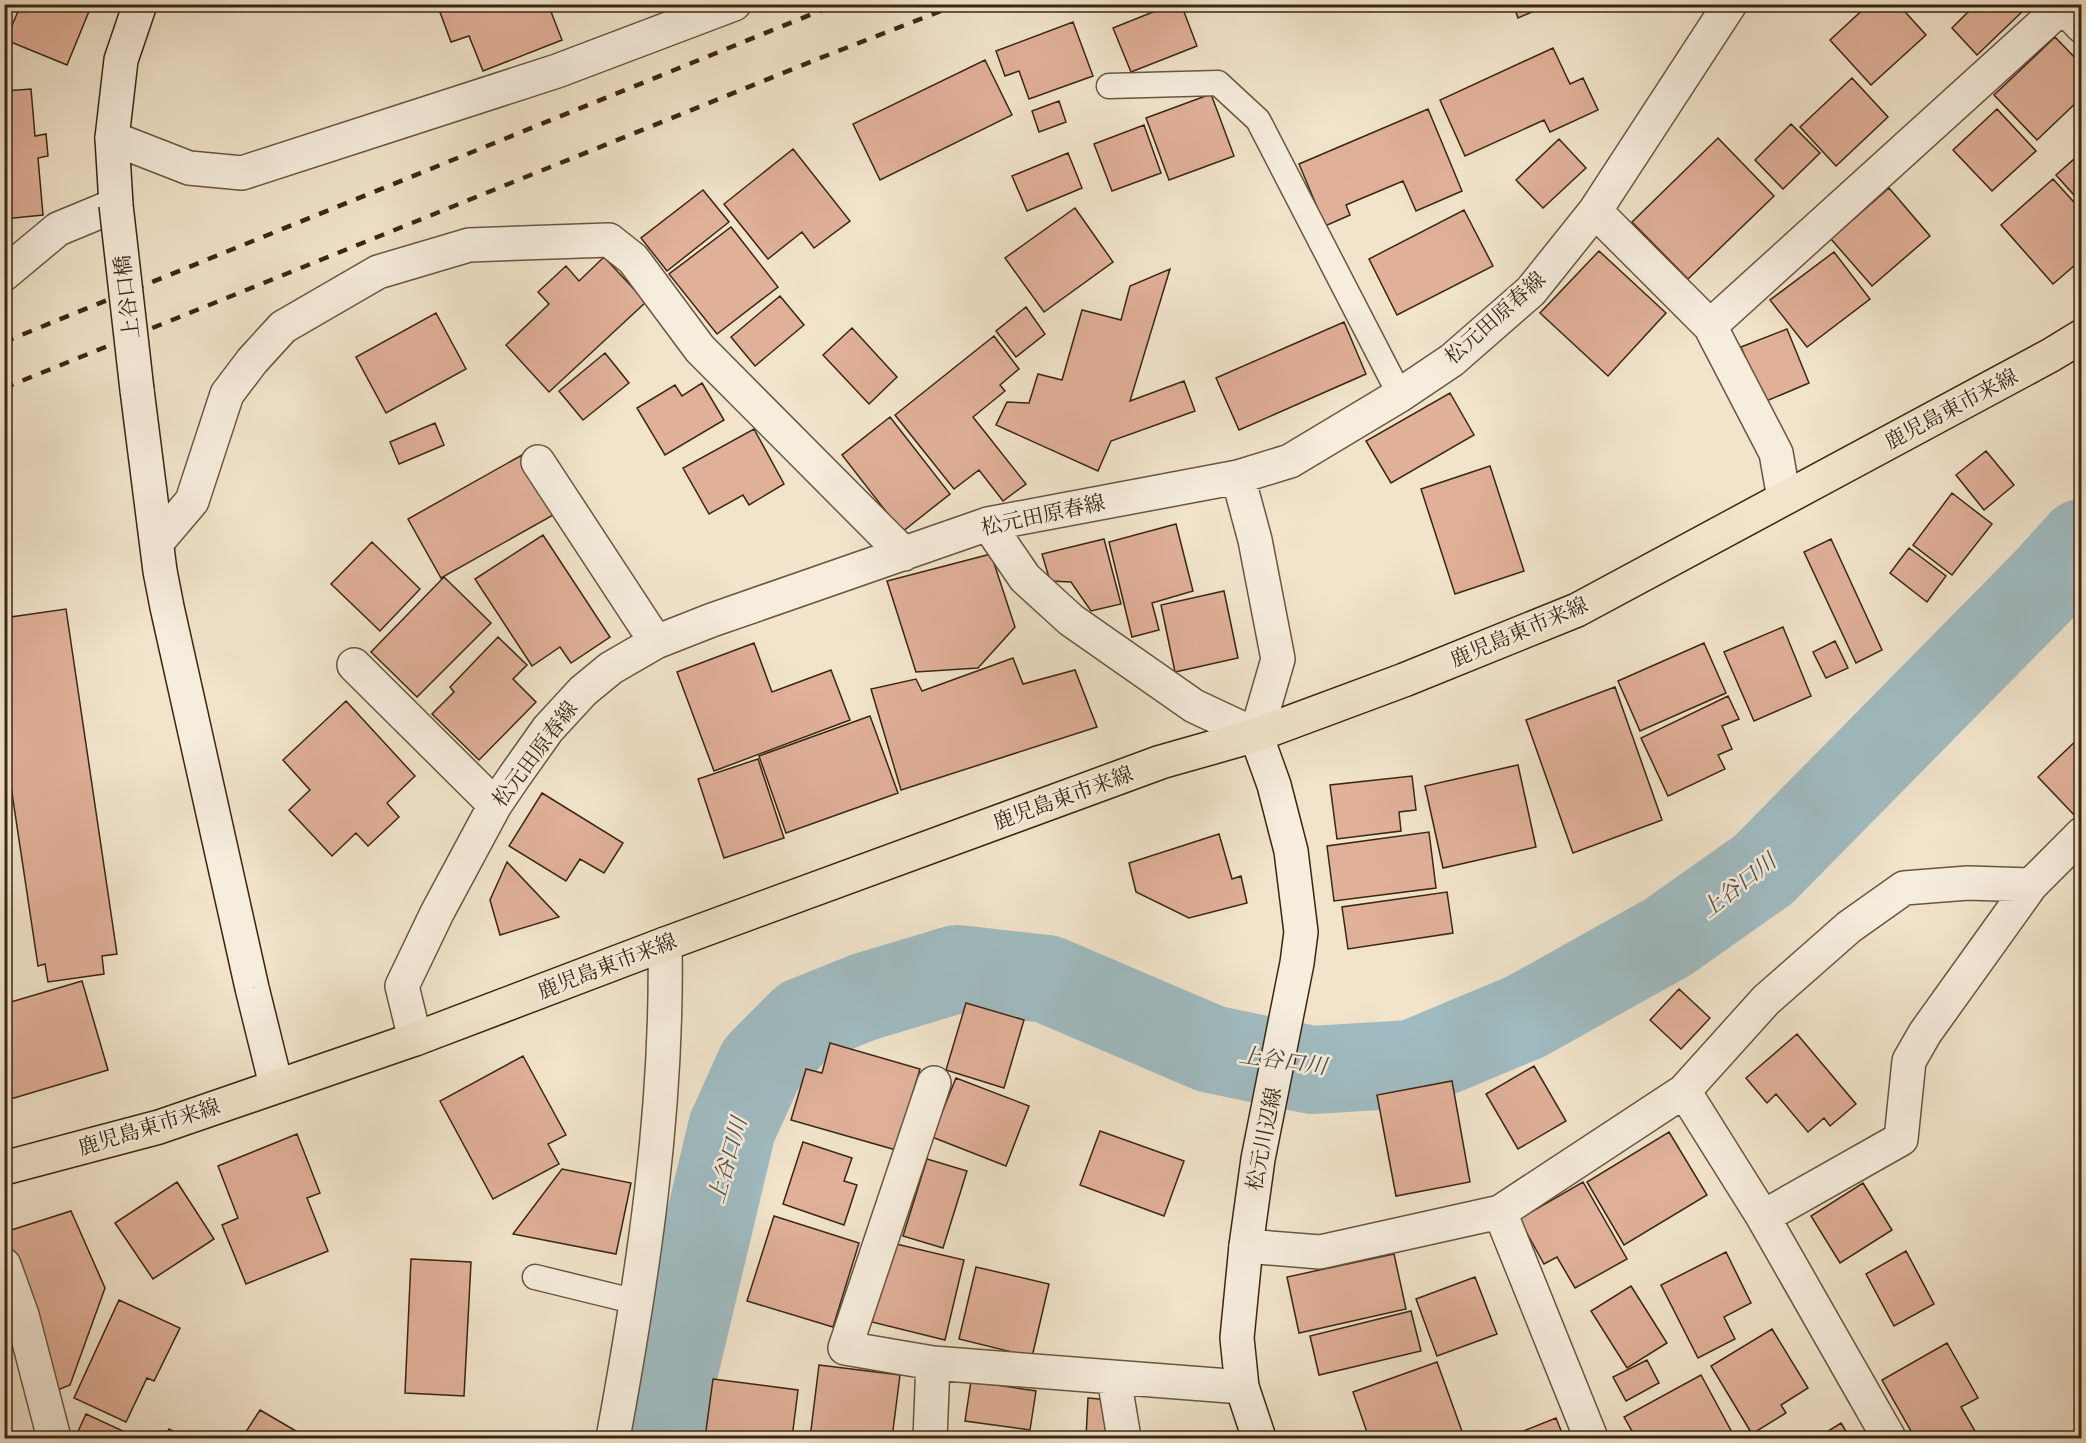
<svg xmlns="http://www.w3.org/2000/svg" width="2086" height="1443" font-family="'IM FELL DW Pica','Noto Serif JP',serif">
<rect width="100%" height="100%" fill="#f1e4cb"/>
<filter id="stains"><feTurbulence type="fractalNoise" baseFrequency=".00333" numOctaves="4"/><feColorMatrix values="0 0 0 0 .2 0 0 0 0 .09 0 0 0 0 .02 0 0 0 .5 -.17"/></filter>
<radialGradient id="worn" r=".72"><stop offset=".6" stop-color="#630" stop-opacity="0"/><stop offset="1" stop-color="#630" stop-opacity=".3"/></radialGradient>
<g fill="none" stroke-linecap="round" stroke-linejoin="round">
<!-- river -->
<path stroke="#a0bcc2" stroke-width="88" d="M658 1438 732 1128 761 1064 804 1021 864 997 957 969 1047 979 1211 1049 1312 1070 1412 1064 1525 1017 1668 937 1763 870 2044 585 2082 543"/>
</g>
<!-- building -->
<path fill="#e0b099" stroke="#3a2712" stroke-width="1.5" d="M21 4H92L67 65 6 40Z
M221 4H264L222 10Z
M437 4H548L562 40 483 71 469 36 451 42Z
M1173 4H1181L1197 46 1131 72 1113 28Z
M1513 4H1550L1518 18Z
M1869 4H1898L1926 35 1871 85 1830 40Z
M2023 4 2026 8 1977 55 1952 28 1976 4Z
M1073 22 1093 76 1029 99 1019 71 1005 76 996 51Z
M2055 37 2082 65V97L2037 140 1994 95Z
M1553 48 1570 84 1583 78 1598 110 1550 132 1544 120 1465 156 1440 100Z
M985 60 1012 115 880 180 853 124Z
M1852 78 1888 117 1836 166 1800 127Z
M31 89 35 136 46 134 48 156 38 158 43 215 4 219V91Z
M1211 94 1234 156 1169 180 1146 118Z
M1059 101 1066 122 1039 132 1032 111Z
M1428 109 1462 191 1416 211 1403 181 1346 205 1350 215 1325 226 1299 164Z
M1997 109 2036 151 1992 191 1953 150Z
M1791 124 1820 153 1783 189 1755 160Z
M1144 125 1161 173 1112 191 1094 144Z
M1718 138 1774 196 1688 279 1632 222Z
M1559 139 1586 168 1543 208 1516 180Z
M793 149 850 221 814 248 802 232 768 259 724 204Z
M2082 152V204L2056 175Z
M1068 153 1082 188 1027 211 1012 176Z
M2053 179 2082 211V259L2053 284 2001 225Z
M1889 188 1930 236 1872 286 1831 239Z
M703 190 729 222 667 271 641 238Z
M1075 208 1113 262 1044 312 1005 258Z
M1464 210 1493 266 1397 315 1369 259Z
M731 227 778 287 717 334 669 274Z
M1599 251 1666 313 1608 376 1540 313Z
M1834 252 1870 299 1807 347 1770 300Z
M604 257 646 302 549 392 506 345 549 304 538 292 566 266 579 281Z
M1170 269 1130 401 1184 381 1195 411 1111 441 1098 471 996 425 1007 402 1029 403 1038 374 1062 380 1082 310 1121 320 1130 286Z
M780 296 804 325 755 366 731 337Z
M1026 307 1045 334 1016 357 996 331Z
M436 313 466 369 386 413 356 357Z
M1344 322 1366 374 1239 430 1216 378Z
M852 328 897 377 869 404 823 355Z
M1787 329 1809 383 1764 402 1741 347Z
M994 336 1019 369 1000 385 1005 391 973 417 1026 484 1003 501 979 470 954 489 895 415Z
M605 353 629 383 583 420 559 391Z
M702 383 724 420 665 455 637 408 675 385 682 396Z
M1450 393 1474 435 1391 483 1366 441Z
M890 417 950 494 902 532 842 455Z
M435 423 444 445 399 464 390 442Z
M754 429 784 484 749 505 743 495 709 514 683 468Z
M1986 451 2014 485 1984 510 1956 475Z
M522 455 555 514 441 578 408 519Z
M1490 466 1524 571 1455 594 1421 489Z
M1952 493 1992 524 1952 575 1913 545Z
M1176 524 1193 591 1152 603 1159 630 1132 637 1109 542Z
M543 535 610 637 571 663 560 647 532 666 475 579Z
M1104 539 1121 604 1091 611 1071 582 1050 581 1042 554Z
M1831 539 1882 650 1856 663 1804 552Z
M372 542 420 589 380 631 331 584Z
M1909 548 1946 576 1927 602 1890 573Z
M991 554 1015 627 978 668 916 672 887 581Z
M444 577 491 623 417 697 371 652Z
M1224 591 1238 658 1175 672 1161 605Z
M66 609 117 954 102 956 104 974 48 982 45 964 38 966 4 740V618Z
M1783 627 1811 696 1754 721 1724 652Z
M498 637 527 665 513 679 536 702 479 760 432 714 454 692 450 687Z
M1835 641 1848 668 1826 678 1813 652Z
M754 643 772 692 831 670 850 720 714 771 677 672Z
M1704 643 1726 693 1640 731 1618 681Z
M1013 658 1023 684 1075 670 1097 727 901 790 871 689 916 679 922 691Z
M1615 687 1662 820 1573 853 1526 720Z
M1728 696 1739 719 1722 726 1732 749 1718 755 1725 769 1668 796 1641 738Z
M346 701 415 776 387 803 399 817 368 846 356 833 332 856 289 810 310 790 283 760Z
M870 716 898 793 786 833 759 756Z
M2082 735V814L2077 818 2038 777Z
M758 759 784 838 724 858 698 779Z
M1518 765 1536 847 1443 868 1425 786Z
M1412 776 1416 810 1399 812 1401 831 1337 839 1330 785Z
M542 793 623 843 604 873 580 859 566 881 509 846Z
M1429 832 1436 888 1334 901 1327 846Z
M1219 834 1232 879 1241 876 1247 903 1189 918 1136 892 1129 863Z
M507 862 559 917 500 935 490 900Z
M1447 892 1453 933 1348 949 1342 907Z
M82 981 108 1070 4 1101V1004Z
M1679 989 1710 1018 1681 1049 1650 1020Z
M966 1003 1024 1020 1004 1088 946 1070Z
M1797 1034 1856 1104 1830 1126 1824 1118 1808 1132 1776 1094 1767 1103 1746 1078Z
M830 1043 920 1069 896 1150 791 1120 806 1069 822 1073Z
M523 1056 566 1135 548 1144 559 1164 493 1199 440 1101Z
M1534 1066 1566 1121 1518 1149 1486 1094Z
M956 1078 1029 1106 1006 1166 932 1137Z
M1452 1081 1470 1182 1396 1196 1377 1095Z
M1100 1131 1184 1161 1164 1216 1080 1185Z
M1669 1132 1707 1195 1624 1245 1587 1182Z
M297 1134 320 1193 307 1198 328 1251 246 1284 222 1225 238 1218 218 1166Z
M803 1142 852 1158 844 1181 857 1185 844 1225 783 1204Z
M927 1159 967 1171 943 1248 903 1236Z
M562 1169 631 1183 616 1254 513 1234Z
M177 1182 214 1239 153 1279 115 1223Z
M1583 1182 1627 1259 1575 1288 1557 1257 1544 1264 1519 1219Z
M1863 1183 1892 1230 1840 1263 1811 1216Z
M71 1211 105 1288 70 1385 55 1391 5 1232Z
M774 1216 859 1243 833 1327 747 1301Z
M892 1243 964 1260 945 1340 872 1322Z
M1906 1251 1934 1304 1894 1326 1866 1274Z
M1726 1252 1751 1303 1724 1317 1735 1339 1698 1358 1661 1285Z
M1394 1254 1406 1309 1299 1333 1287 1277Z
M411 1259 471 1262 464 1396 405 1393Z
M976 1267 1049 1284 1032 1357 959 1339Z
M1475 1277 1497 1334 1437 1356 1416 1299Z
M1631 1286 1667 1343 1627 1368 1591 1311Z
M119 1300 180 1328 154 1381 147 1378 126 1422 74 1398Z
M1411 1311 1421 1351 1319 1375 1310 1336Z
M4 1324H9V1391H4Z
M1772 1329 1808 1388 1781 1405 1786 1413 1752 1434 1711 1366Z
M1947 1343 1978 1398 1961 1407 1979 1438H1915L1882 1380Z
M1647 1360 1659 1383 1626 1401 1613 1377Z
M1437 1362 1463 1434 1452 1438H1369L1353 1392Z
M819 1365 900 1375 892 1438H810Z
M1701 1375 1735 1438H1636L1624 1417Z
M713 1379 798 1390 792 1438H705Z
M971 1381 1036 1391 1030 1430 965 1421Z
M1088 1398 1111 1400 1109 1438H1046V1435L1086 1437Z
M260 1410 308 1438H242Z
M86 1414 123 1431 119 1438H75Z
M1556 1418 1564 1438H1506Z
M1841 1423 1850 1438H1817Z
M169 1429 185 1438H164Z
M961 1433 1015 1438H960Z"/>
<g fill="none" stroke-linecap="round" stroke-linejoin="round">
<!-- lane casing -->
<g stroke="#685640" stroke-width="27">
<path id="lane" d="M1109 86 1218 83 1258 120 1400 395
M535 1277 637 1302"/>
</g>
<!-- street casing -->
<g stroke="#685640" stroke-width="36">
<path id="street" d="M2061 4 2082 26
M112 138 189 168 242 173 557 71 734 4
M1595 211 1710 326 1776 453 1784 498
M4 274 58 229 116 205
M1710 326 2065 4
M538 462 656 642
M988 524 1025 578 1071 620 1194 706 1256 735 1278 659 1255 540 1238 477
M158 541 192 501 227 394 252 361 283 327 378 272 469 245 609 240 633 259 700 349 904 554
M354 665 495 805
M415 1039 402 986 437 913 495 805 514 777 548 729 583 691 611 668 656 642 712 620 988 524 1238 477 1290 461 1400 395 1452 360 1531 291 1595 211 1730 4
M1684 1091 1763 1217 1889 1438
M1500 1212 1591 1438
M1763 1217 1901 1139 1909 1061 1925 1033 2031 885 2082 834
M1246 1246 1320 1252 1500 1212 1684 1091 1766 1000 1849 927 1904 888 1968 883 2031 885
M4 1265 22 1315 54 1438
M933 1363 845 1348 934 1083
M1114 1378 1124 1438
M613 1438C643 1275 668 1111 665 944
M930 1438 933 1363 1242 1387"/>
</g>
<!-- secondary casing -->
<g stroke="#3a2712" stroke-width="36">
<path id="secondary" d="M116 205 112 138 121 60 140 4
M137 390 160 571 167 607 252 988 276 1085
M1256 735 1274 785 1291 851 1301 932 1297 963 1258 1159 1246 1246 1237 1338 1242 1387 1259 1438"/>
</g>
<!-- primary casing -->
<g stroke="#3a2712" stroke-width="36">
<path id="primary" d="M4 1168 159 1127 415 1039 665 944 1161 762 1256 735 1404 680 1577 610 2051 355 2082 336"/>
</g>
<!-- lane -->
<use href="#lane" stroke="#f6eddd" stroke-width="24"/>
<!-- street -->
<use href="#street" stroke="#f6eddd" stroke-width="33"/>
<!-- secondary -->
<use href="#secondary" stroke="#f6eddd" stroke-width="33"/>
<!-- primary -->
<use href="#primary" stroke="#f1e4cb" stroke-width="33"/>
<!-- rail -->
<path stroke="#3a2712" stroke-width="4.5" stroke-dasharray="10 10" stroke-linecap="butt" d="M4 342 837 4
M4 388 815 60 959 4"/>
<!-- secondary-bridge casing -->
<g stroke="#3a2712" stroke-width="36" stroke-linecap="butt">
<path id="secondary-bridge" d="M116 205 137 390"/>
</g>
<!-- secondary-bridge -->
<use href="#secondary-bridge" stroke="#f6eddd" stroke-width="33"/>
</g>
<g text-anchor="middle" stroke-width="5" stroke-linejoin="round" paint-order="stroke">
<!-- street labels -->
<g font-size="21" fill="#3a2712" stroke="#f6eddd">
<text transform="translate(127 297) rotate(-97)" y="7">上谷口橋</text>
<text transform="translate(1495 318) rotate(-42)" y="7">松元田原春線</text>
<text transform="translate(1951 409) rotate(-28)" y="7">鹿児島東市来線</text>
<text transform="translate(1043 515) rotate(-12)" y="7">松元田原春線</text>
<text transform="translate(1519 632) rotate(-23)" y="7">鹿児島東市来線</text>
<text transform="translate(535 754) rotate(-53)" y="7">松元田原春線</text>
<text transform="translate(1063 798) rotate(-20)" y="7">鹿児島東市来線</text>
<text transform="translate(607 966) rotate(-21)" y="7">鹿児島東市来線</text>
<text transform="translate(149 1127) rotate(-17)" y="7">鹿児島東市来線</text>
<text transform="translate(1264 1139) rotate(-79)" y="7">松元川辺線</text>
</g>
<!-- water labels -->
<g font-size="22" font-style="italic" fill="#544c3e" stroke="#f6eddd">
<text transform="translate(1738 885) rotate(-38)" y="8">上谷口川</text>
<text transform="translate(1283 1060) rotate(8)" y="8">上谷口川</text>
<text transform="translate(727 1160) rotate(-74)" y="8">上谷口川</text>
</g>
</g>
<!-- margin -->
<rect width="2086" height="1443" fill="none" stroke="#f1e4cb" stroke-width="24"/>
<rect x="6" y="6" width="2074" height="1431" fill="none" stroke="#3a2712" stroke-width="3"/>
<rect x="12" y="12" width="2062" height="1419" fill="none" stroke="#3a2712" stroke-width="1.5"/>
<rect width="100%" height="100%" filter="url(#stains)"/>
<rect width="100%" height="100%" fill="url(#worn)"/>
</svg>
